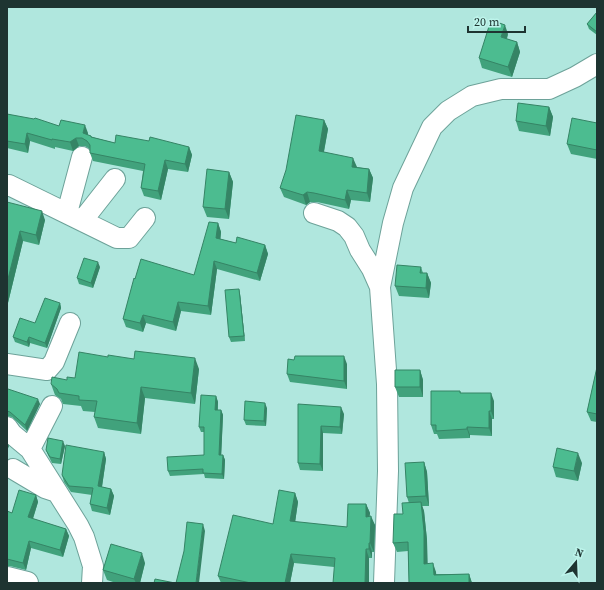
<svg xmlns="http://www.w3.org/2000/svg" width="604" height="590" font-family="'Source Serif 4',serif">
<rect width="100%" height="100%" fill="#b0e7de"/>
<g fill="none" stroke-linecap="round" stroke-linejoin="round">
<!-- minor casing -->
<g stroke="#6da299" stroke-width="22">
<path id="minor" d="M7 186 9 185 117 238H129L145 218
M67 213 82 157
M314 213 338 221 347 227 354 236 360 250 372 269 380 287
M82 221 115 179
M7 364 47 370 54 362 70 323
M7 427 12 434 30 449 78 525 84 537 93 566 92 583
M30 449 52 406
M13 469 45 488 57 492
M384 583 388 471 387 384 380 287 393 223 403 188 432 127 448 111 472 96 501 89H549L575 77 597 64"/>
</g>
<!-- tertiary casing -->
<g stroke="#6da299" stroke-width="24">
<path id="tertiary" d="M7 578 27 583"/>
</g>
<!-- minor -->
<use href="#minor" stroke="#fff" stroke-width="20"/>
<!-- tertiary -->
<use href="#tertiary" stroke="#fff" stroke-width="22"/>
</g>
<!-- wall -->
<path fill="#41a27c" d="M597 12V35L589 29 587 24Z
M508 34 507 39 517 42 520 52 512 77 482 68 479 58Z
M549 107 553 117 550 136 519 131 516 121Z
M7 114 59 126 88 133V135L91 136 92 137 115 143 149 141 189 147 192 155 188 172 168 169 161 200 144 196 141 188 143 171 93 161 90 153V149L85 146H79L73 151 55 147V149L30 141 28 153 7 148Z
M324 120 328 129 324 152 357 167 369 169 373 178 370 202 351 200 349 209 317 202H310L306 205 284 197 280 188Z
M597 123V159L571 154 567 144Z
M229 172 233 182 229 219 207 217 203 207Z
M7 202 45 220 39 245 23 241 7 307Z
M218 223 221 232 220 239 236 243 265 245 268 254 260 281 217 269 211 315 181 311 176 331 146 323 143 332 126 327 123 319 135 279 194 275Z
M100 267 93 288 79 284 77 278Z
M421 267 423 273H427L431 283 429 298 399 296 395 286Z
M239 289 240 294 245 341 231 342 229 337Z
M60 303 61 308 47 348 30 343 29 347 15 342 13 337 35 323Z
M108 357 199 369 195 404 145 398 141 434 98 428 94 417 95 412 83 411 81 406 63 404 61 399 55 395 51 384 75 378Z
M347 364V389L290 382 287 374Z
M597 367V422L591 421 587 412Z
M420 370 423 380V397H399L395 387Z
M7 390 40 404 27 431 12 417 7 416Z
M460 391 461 393 494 401V419H492V436L470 435V438L439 439 437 434H434L431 425Z
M216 396 218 402V410H221L223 415 221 455H223L225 460 224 479 205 478 204 474 170 476 168 471 204 455V432H201L199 427Z
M298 404 344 414 342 434 323 433V471L300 470 298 463Z
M267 408 266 426 246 425 244 420Z
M65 446 61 464 52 463 48 455 46 450Z
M104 452 106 459 102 487 111 489 114 496 110 515 92 511 90 504 92 495 71 492 64 482 62 475Z
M424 462 427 472 429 506H422L424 511 427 540V564L436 572V574H469L472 583H409L408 551 397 552 393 543 403 514 409 503 407 497Z
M582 463 578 481 556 477 553 467Z
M295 493 298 502 295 522 347 527 366 504 370 513 369 516 375 525 374 552H372V558H369V583L334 567 294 563 290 583H221L218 576 273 524Z
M36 495 38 502 33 519 66 529 69 536 63 557 31 548 26 570 10 566H7V511L12 513Z
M145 563 140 583H116L107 580 103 570Z"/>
<!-- shaded-wall -->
<path fill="#358465" d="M505 25 508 34 504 46 501 37Z
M517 42 520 52 512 77 508 67Z
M549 107 553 117 550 136 546 126Z
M324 120 328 129 322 161 319 151Z
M85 125 88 133 86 140 83 133Z
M27 133 30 141 28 153 25 144Z
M76 138 79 146 73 151 70 142Z
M189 147 192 155 188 172 185 164Z
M353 158 357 167 355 176 352 167Z
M165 160 168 169 161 200 158 191Z
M369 169 373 178 370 202 367 193Z
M229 172 233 182 229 219 225 209Z
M347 190 351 200 349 209 345 200Z
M307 192 310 202 306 205 303 195Z
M42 211 45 220 39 245 36 235Z
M218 223 221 232 220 246 216 238Z
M20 231 23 241 7 307V283Z
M265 245 268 254 260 281 257 273Z
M214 261 217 269 211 315 208 306Z
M98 262 100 267 93 288 91 283Z
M427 273 431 283 429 298 426 288Z
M239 289 240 294 245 341 244 336Z
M178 302 181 311 176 331 173 322Z
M60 303 61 308 47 348 45 343Z
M143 315 146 323 143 332 140 323Z
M29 337 30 343 29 347 27 342Z
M344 356 347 364V389L344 381Z
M195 358 199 369 195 404 191 393Z
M420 370 423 380V397L420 387Z
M141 387 145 398 141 434 137 423Z
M491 393 494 401V419L491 411Z
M216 396 218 402 217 415 215 410Z
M38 399 40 404 27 431 25 425Z
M265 403 267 408 266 426 264 421Z
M341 407 344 414 342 434 340 427Z
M221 410 223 415 221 460 219 455Z
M489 411 492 419V436L489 428Z
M321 426 323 433V471L320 464Z
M467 427 470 435V438L467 429Z
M63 441 65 446 61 464 60 459Z
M7 442 9 446 7 451Z
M104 452 106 459 101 493 98 486Z
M578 453 582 463 578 481 574 471Z
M223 455 225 460 224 479 222 474Z
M424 462 427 472 429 506 426 496Z
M111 489 114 496 110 515 107 508Z
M295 493 298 502 294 530 290 521Z
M36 495 38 502 31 524 28 517Z
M421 502 424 511 427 540 428 573 424 564Z
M366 504 370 513 369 525 366 517Z
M371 516 375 525 374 552 370 543Z
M203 524 205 531 199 583H196Z
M66 529 69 536 63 557 60 550Z
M29 541 31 548 26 570 23 563Z
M369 543 372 552V558L369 549Z
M366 549 369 558V583H365Z
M142 553 145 563 140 583H136L134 579Z
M291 554 294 563 290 583H285Z
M433 563 436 572 437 583 434 575Z
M469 574 472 583H469Z"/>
<!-- building -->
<path fill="#4cbc90" stroke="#358465" d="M597 12V32L587 24Z
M491 20 505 25 501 37 517 42 508 67 479 58Z
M518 103 549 107 546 126 516 121Z
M7 114 34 119 35 118 59 126 61 120 85 125 83 133 91 136V137L115 143 116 135 149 141 150 137 189 147 185 164 165 160 158 191 141 188 145 164 90 153V145L87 141 82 138H76L70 142 52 139V140L27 133 25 144 7 141Z
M296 115 324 120 319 151 353 158 352 167 369 169 367 193 347 190 345 200 314 193 307 192 303 195 280 188 286 170Z
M572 118 597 123V150L567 144Z
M207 169 229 172 225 209 203 207Z
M7 202 42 211 36 235 20 231 7 283Z
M209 222 218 223 216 238 236 243 237 237 265 245 257 273 214 261 208 306 178 302 173 322 143 315 140 323 123 319 134 278 135 279 141 259 194 275Z
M84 258 98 262 91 283 77 278Z
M397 265 421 267 420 273H427L426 288 395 286Z
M239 289 244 336 229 337 225 290Z
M45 298 60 303 45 343 29 337 27 342 13 337 20 318 35 323Z
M135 351 195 358 191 393 141 387 137 423 94 417 97 401 79 400V396L59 393 57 389 51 384 52 377 67 380V377L75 378 79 352 108 357V355L134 359Z
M295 356H344V381L287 374 288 359 294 360Z
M597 367V414L587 412Z
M395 370H420V387H395Z
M8 389 38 399 25 425 10 412 7 411V390Z
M431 391H460V393H491V411H489V428L467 427V429L436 431V425H431Z
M201 395 216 396 215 410H221L219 455H223L222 474 203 473V469L168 471 167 457 204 455V427H199Z
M245 401 265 403 264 421 244 420Z
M298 404 341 407 340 427 321 426 320 464 298 463Z
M48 438 63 441 60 459 50 457 46 450Z
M66 445 104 452 98 486 111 489 107 508 90 504 93 488 69 486 62 475Z
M557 448 578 453 574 471 553 467Z
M424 462 426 496 407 497 405 463Z
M19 490 36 495 28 517 66 529 60 550 29 541 23 563 7 559V511L12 513Z
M279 490 295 493 290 521 347 527 348 504H366V517L371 516 370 543H369V549H366L365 583H369H333L335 558 291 554 285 583H251L218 576 233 515 273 524Z
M421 502 424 531V564L433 563 434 575 469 574V583H409L408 542 393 543 394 514H403L402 503Z
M187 522 203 524 196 583H176L184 551Z
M111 544 142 553 134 579 103 570Z
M155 579 175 583H154Z"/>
<!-- border -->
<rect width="604" height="590" fill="none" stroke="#1e3431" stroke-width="16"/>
<!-- north arrow -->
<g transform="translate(576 562) rotate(19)" stroke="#bdf4eb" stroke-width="3" paint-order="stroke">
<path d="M0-3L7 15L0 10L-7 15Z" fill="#1e3431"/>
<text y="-6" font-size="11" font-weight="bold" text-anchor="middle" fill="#1e3431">N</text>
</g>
<!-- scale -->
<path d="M468 26v6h57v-6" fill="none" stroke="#1e3431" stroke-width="2"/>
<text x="474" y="26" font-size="12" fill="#1e3431" stroke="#bdf4eb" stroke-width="3" paint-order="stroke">20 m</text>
</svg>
